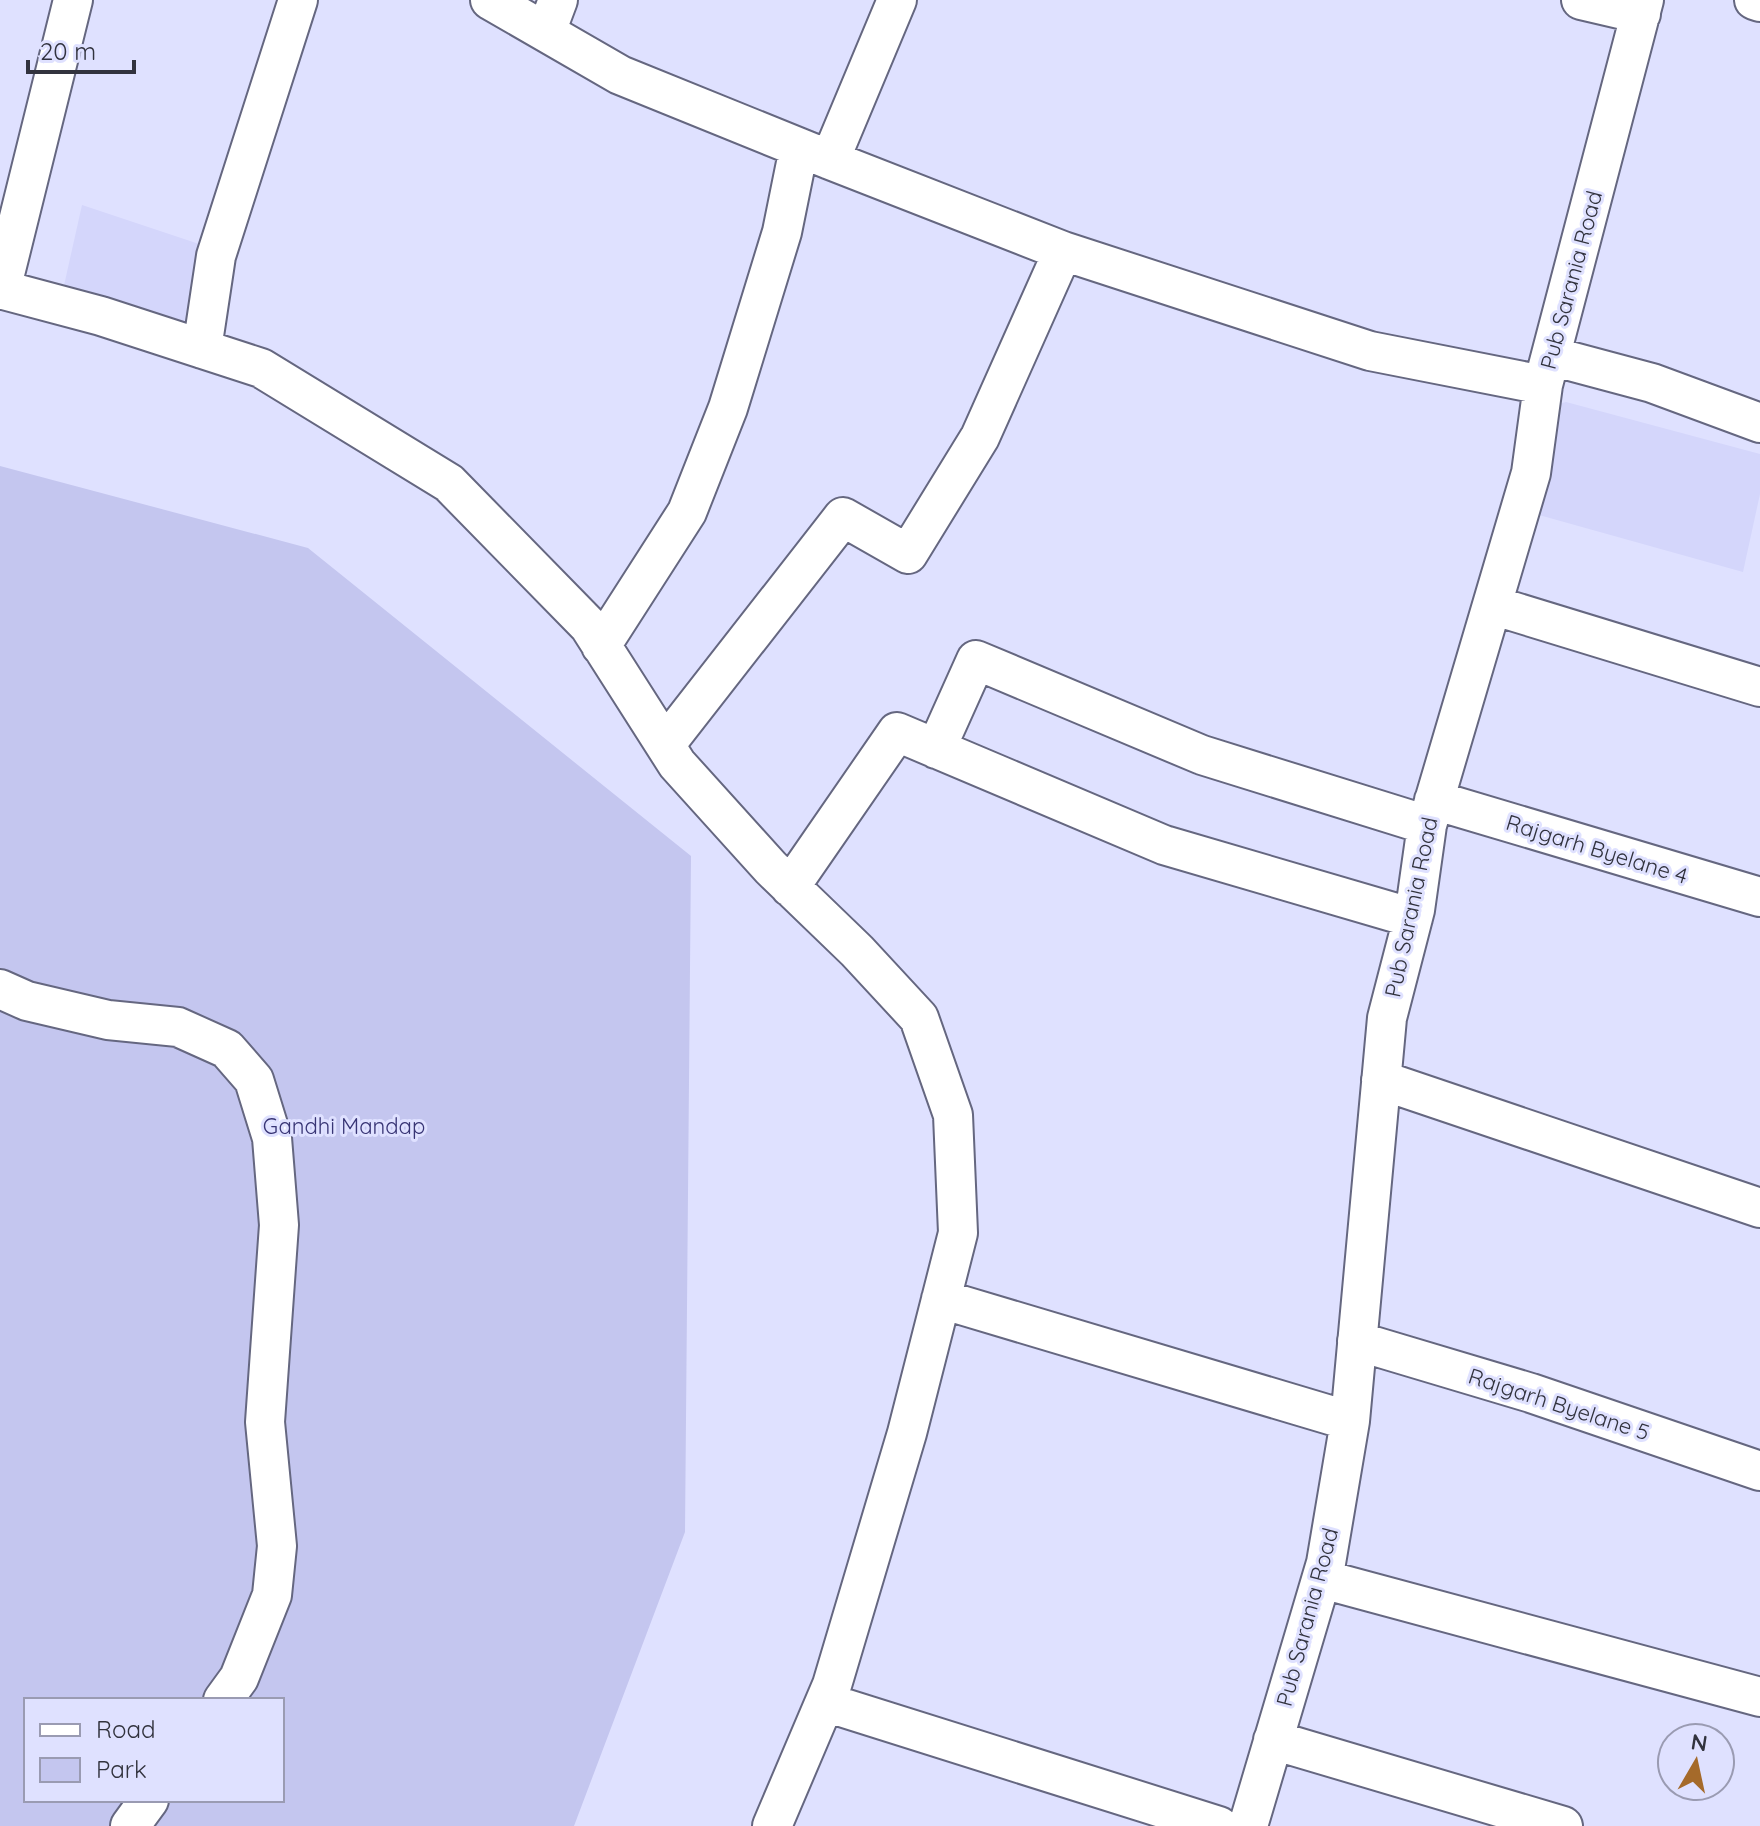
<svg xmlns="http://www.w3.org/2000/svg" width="1760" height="1826" font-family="Quicksand,sans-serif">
<rect width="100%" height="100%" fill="#dfe1ff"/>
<!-- built -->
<path fill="#d4d6fb" d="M82 205 226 253 199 333 63 290Z
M1566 402 1760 454V494L1743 572 1539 515 1526 518 1555 405Z"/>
<!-- green -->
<path fill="#c4c6ef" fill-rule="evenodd" d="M0 466 308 548 691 856 685 1532 574 1826H0ZM26 1700H282V1800H26Z"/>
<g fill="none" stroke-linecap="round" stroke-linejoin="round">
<!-- minor casing -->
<g stroke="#656780" stroke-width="42">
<path id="minor" d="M490 0 620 75 830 160 1063 251
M1581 0 1641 14
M1754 0 1760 2
M546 32 558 0
M830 160 897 0
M0 289 101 316 261 368 449 483 589 626 677 764 771 868 857 951 919 1018 953 1115 958 1233 907 1433 832 1685 772 1826
M1 290 73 0
M202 349 216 256 298 0
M1551 356 1652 383 1760 423
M1492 605 1760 687
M601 646 687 512 728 408 782 232 799 148
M665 745 843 517 908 554 980 437 1063 251 1370 351 1543 385
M936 749 976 660 1202 755 1427 825
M1434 800 1760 897
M790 887 897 732 1164 845 1413 918
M0 989 27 1001 108 1020 178 1027 227 1049 254 1080 272 1138 279 1225 265 1422 277 1546 272 1595 239 1678 223 1700
M1381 1080 1760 1208
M941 1299 1350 1421
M1357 1341 1531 1393 1760 1471
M1322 1579 1760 1697
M825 1702 1219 1826
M1273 1740 1563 1826
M130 1826 149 1800
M1248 1826 1326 1563 1350 1421 1387 1018 1415 910 1427 825 1531 473 1543 385 1644 0"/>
</g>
<!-- minor -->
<use href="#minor" stroke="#fff" stroke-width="38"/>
</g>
<g text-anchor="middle" stroke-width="6" stroke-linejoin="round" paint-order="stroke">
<!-- street labels -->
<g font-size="22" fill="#32333e" stroke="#dfe1ff">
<text transform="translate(1571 280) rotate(-75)" y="8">Pub Sarania Road</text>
<text transform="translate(1597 849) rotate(17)" y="8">Rajgarh Byelane 4</text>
<text transform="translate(1411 907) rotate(-78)" y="8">Pub Sarania Road</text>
<text transform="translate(1559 1404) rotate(18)" y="8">Rajgarh Byelane 5</text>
<text transform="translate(1307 1617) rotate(-75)" y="8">Pub Sarania Road</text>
</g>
<!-- park labels -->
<g font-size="22" fill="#383575" stroke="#dfe1ff">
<text x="344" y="1134">Gandhi Mandap</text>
</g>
</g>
<!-- legend -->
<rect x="24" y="1698" width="260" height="104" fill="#dfe1ff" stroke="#9a9bb2" stroke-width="2"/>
<rect x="40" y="1724" width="40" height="12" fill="#ffffff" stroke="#9a9bb2" stroke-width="2"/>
<text x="96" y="1738" font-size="24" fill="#32333e">Road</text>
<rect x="40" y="1758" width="40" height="24" fill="#c4c6ef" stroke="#9a9bb2" stroke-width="2"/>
<text x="96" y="1778" font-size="24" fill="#32333e">Park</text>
<!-- north arrow -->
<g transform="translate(1696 1762) rotate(9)"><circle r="38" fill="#dfe1ff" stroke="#9a9bb2" stroke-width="2"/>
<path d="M0-6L14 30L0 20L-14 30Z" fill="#a56a2a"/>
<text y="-12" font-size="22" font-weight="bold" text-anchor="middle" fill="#32333e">N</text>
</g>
<!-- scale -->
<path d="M28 60v12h106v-12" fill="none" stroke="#32333e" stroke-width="4"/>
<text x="40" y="60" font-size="24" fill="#32333e" stroke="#dfe1ff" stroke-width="6" paint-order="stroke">20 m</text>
</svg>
